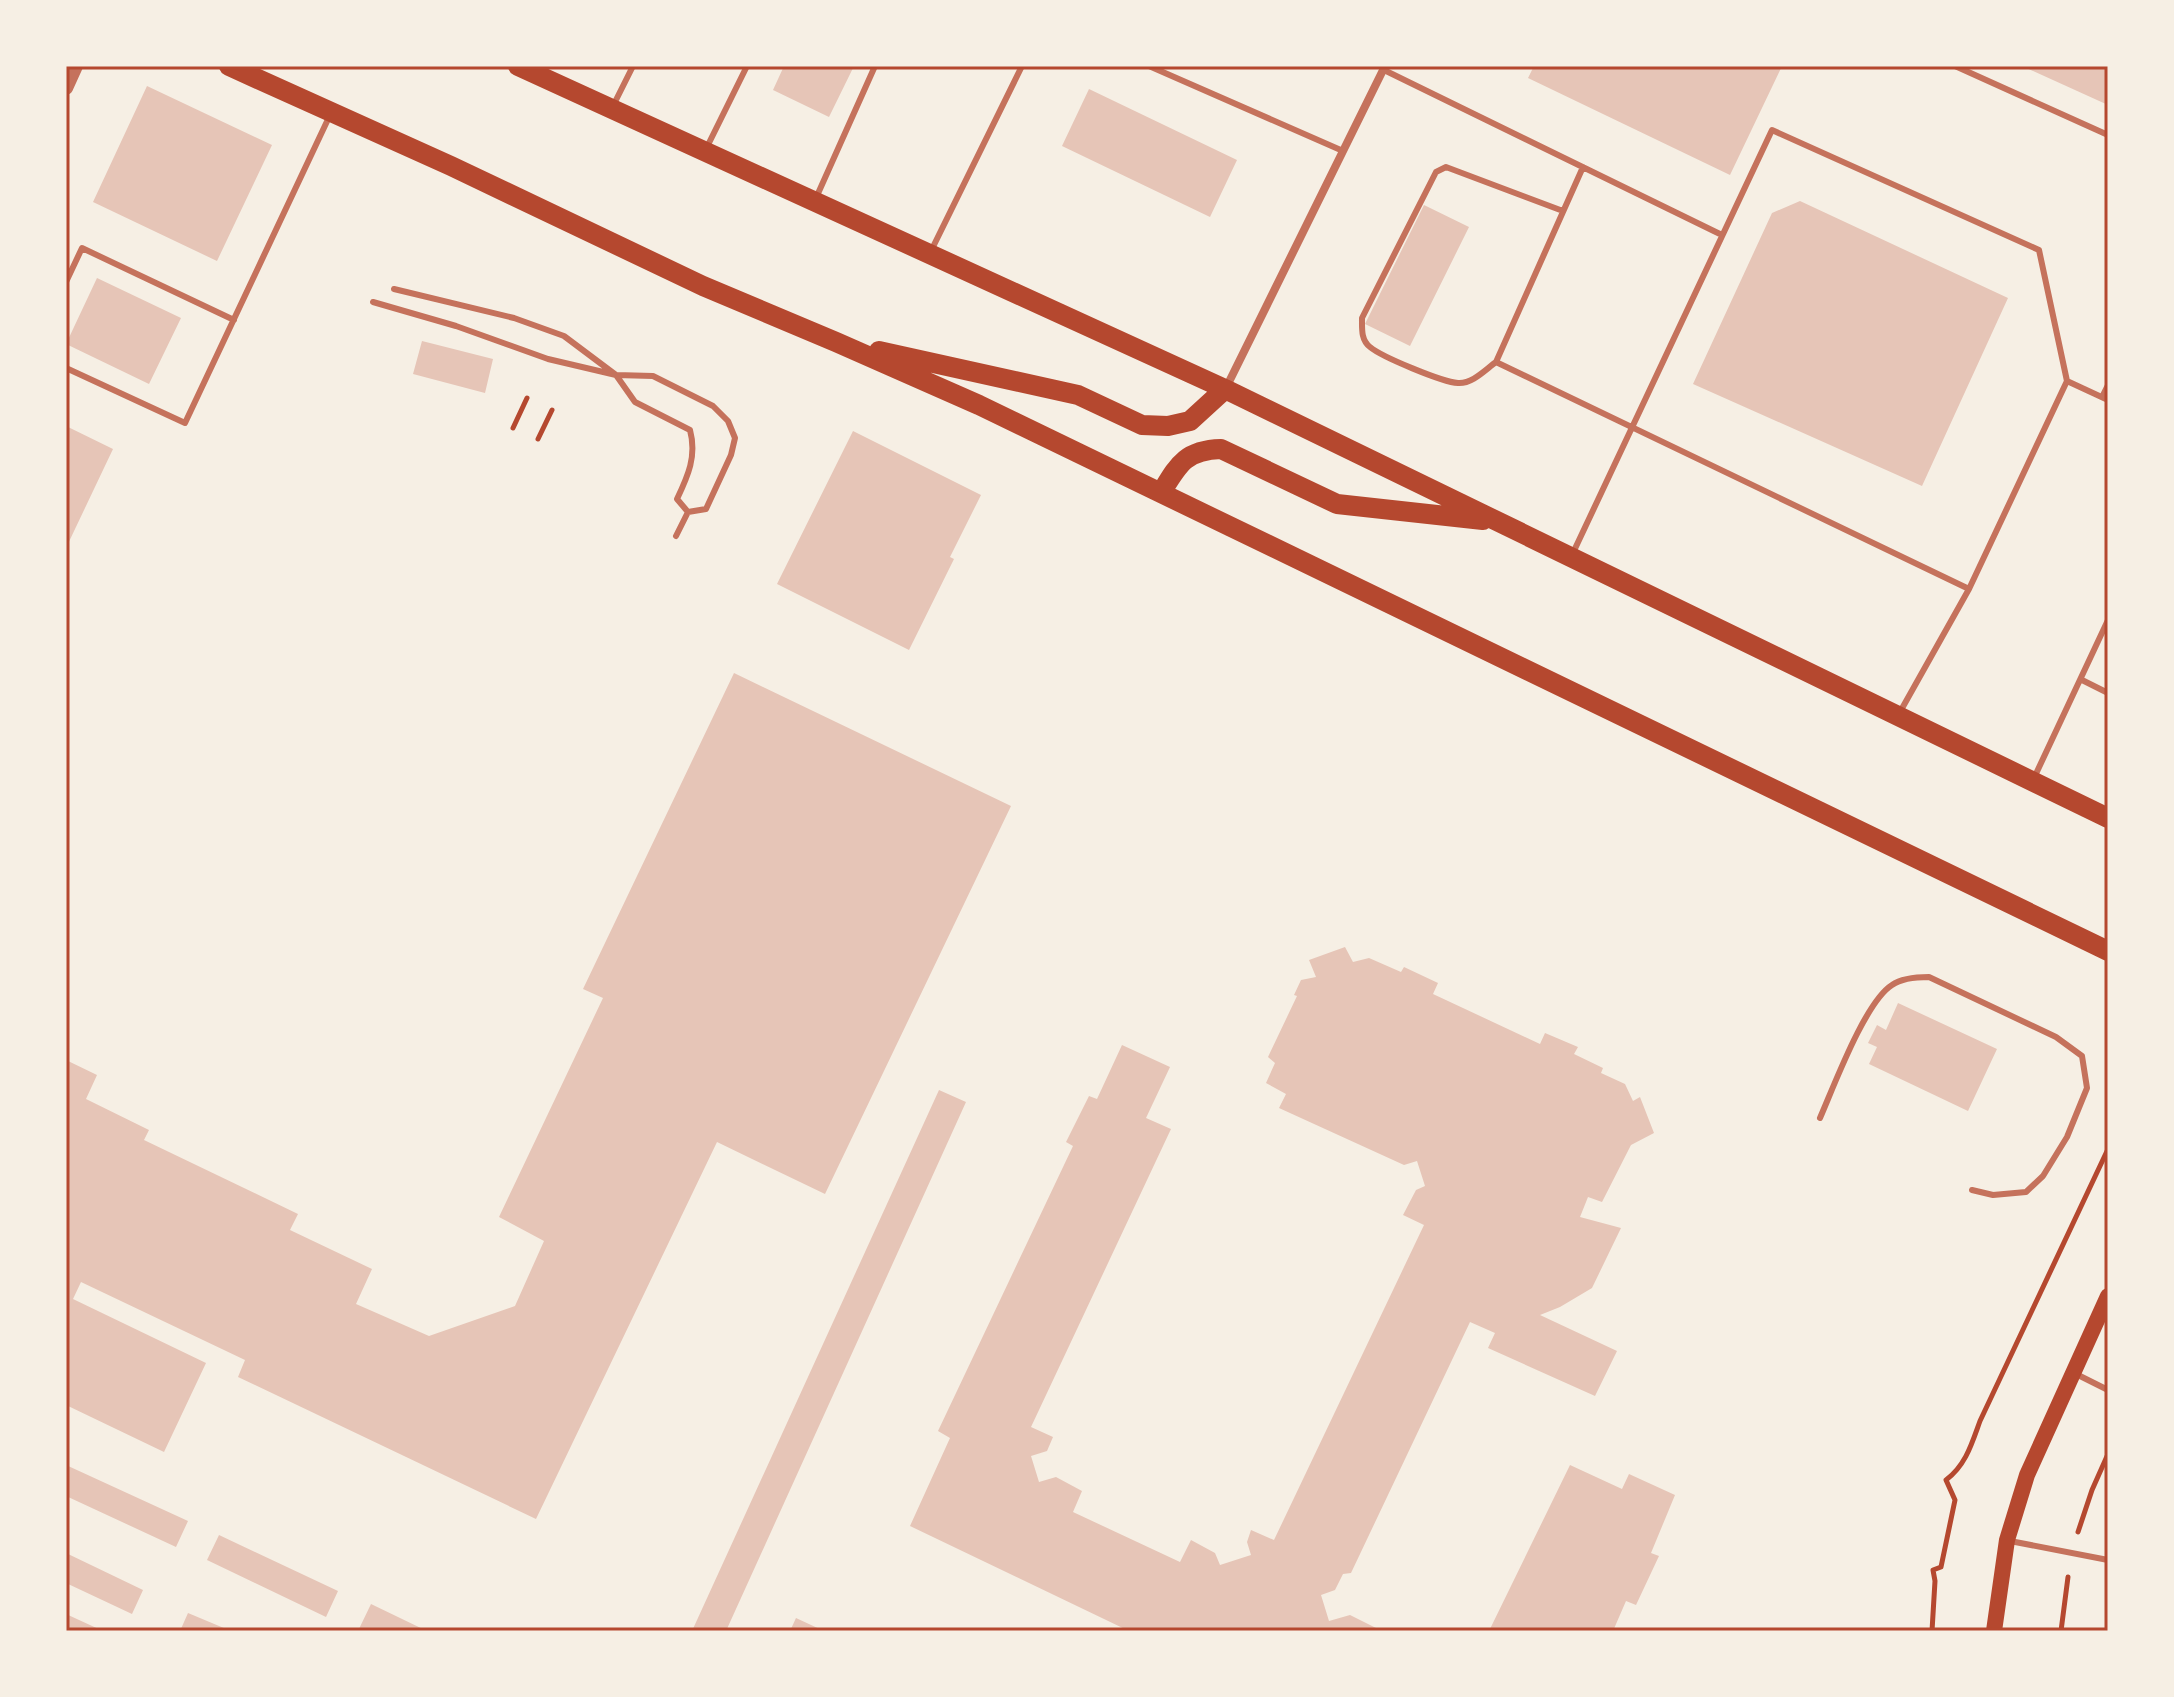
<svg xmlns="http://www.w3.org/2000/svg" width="2174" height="1697" font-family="Figtree,sans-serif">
<rect width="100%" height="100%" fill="#f6efe4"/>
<!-- building -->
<path fill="#e6c5b7" d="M784 66H854L829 117 773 90Z
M1534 66H1782L1730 175 1528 78Z
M2022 66H2108V105Z
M147 86 272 145 217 261 93 202Z
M1089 89 1237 160 1210 217 1062 146Z
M1800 201 2008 298 1922 486 1693 384 1772 213Z
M1424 205 1469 227 1410 346 1365 324Z
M97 278 181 318 149 384 66 344Z
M422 341 493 359 485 393 413 374Z
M66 426 113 449 66 548Z
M853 431 981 495 950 557 954 559 909 650 777 584Z
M734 673 1011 806 825 1194 717 1142 536 1519 238 1377 245 1360 81 1282 73 1299 206 1363 164 1452 66 1405V1060L97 1075 86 1099 149 1130 144 1140 298 1214 290 1230 372 1269 356 1304 429 1336 515 1306 544 1241 499 1217 603 998 583 989Z
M1345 947 1353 962 1369 958 1401 972 1404 967 1438 983 1433 994 1540 1044 1545 1033 1578 1047 1574 1054 1603 1068 1601 1073 1625 1084 1633 1101 1640 1097 1654 1133 1631 1145 1602 1202 1588 1197 1580 1217 1621 1228 1592 1288 1560 1307 1540 1315 1617 1351 1595 1396 1488 1348 1495 1333 1470 1322 1351 1573 1343 1574 1335 1590 1321 1595 1329 1621 1350 1615 1378 1629 1376 1631H1129L910 1526 950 1438 938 1431 1073 1146 1066 1142 1089 1096 1097 1099 1122 1045 1170 1067 1146 1118 1171 1129 1031 1427 1053 1437 1047 1451 1031 1456 1039 1482 1056 1477 1082 1491 1073 1512 1180 1562 1191 1540 1215 1553 1220 1565 1251 1555 1247 1542 1251 1530 1274 1540 1424 1225 1403 1215 1416 1190 1425 1186 1417 1161 1404 1165 1279 1108 1286 1094 1266 1083 1275 1063 1268 1057 1297 996 1294 995 1301 980 1316 977 1309 960Z
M1898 1003 1997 1049 1968 1111 1869 1064 1877 1047 1868 1043 1877 1025 1886 1030Z
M939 1090 966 1102 726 1631H692Z
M66 1465 188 1521 176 1547 66 1496Z
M1570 1465 1622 1489 1629 1474 1675 1495 1651 1553 1659 1556 1636 1605 1626 1601 1613 1631H1489Z
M219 1535 338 1591 326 1617 207 1560Z
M66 1553 143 1590 132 1614 66 1583Z
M371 1604 427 1631H358Z
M188 1613 231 1631H180Z
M66 1614 103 1631H66Z
M796 1618 824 1631H790Z"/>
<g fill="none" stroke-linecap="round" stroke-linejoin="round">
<!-- path -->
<path stroke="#b5482f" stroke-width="5" d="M513 428 527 398
M538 439 552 410
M2078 1532 2092 1490 2108 1454
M1932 1631 1935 1581 1933 1570 1941 1567 1955 1500 1946 1480C1966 1465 1972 1443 1980 1421L2108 1149
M2061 1631 2068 1577"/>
<!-- service -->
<path stroke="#c5725c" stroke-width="6" d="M1149 66 1343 151
M1955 66 2108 135
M1384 70 1722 235
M613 106 633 66
M706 149 747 66
M1583 167 1496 362 1969 589
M816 198 875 66
M931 251 1022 66
M66 282 82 248 234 320
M394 289 514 318 564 336 616 375 635 402 690 430C697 456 688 476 677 499L688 512
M373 302 456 326 548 359 616 375 653 376 713 406 728 421 735 438 731 455 706 509 688 512
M1496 362C1485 370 1472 384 1458 383 1442 382 1382 357 1370 347 1361 340 1362 329 1362 318L1436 172 1446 167 1563 211
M66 368 185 423 330 115
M2102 397 2108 385
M676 536 688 512
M1572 555 1772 130 2039 250 2067 381
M2082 680 2108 693
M1900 712 1969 589 2067 381 2108 400
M2034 778 2108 620
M1820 1118C1834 1086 1865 1002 1892 985 1902 978 1918 977 1929 977L2056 1037 2082 1056 2087 1088 2067 1137 2043 1176 2026 1192 1993 1195 1972 1190
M2076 1374 2108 1390
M2010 1541 2108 1560"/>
<!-- minor -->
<path stroke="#c5725c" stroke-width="8" d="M1226 388 1385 66"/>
<!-- tertiary -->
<path stroke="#c5725c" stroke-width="14" d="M66 88 76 66"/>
<!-- secondary -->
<path stroke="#b5482f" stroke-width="16" d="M1994 1631 2007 1540 2027 1475 2108 1296"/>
<!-- primary -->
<path stroke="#b5482f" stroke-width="20" d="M229 66 451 166 703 286 836 342 979 405 2108 951
M518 66 1225 389 2108 818
M879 351 1078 395 1142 425 1168 426 1190 421 1225 389
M1161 493C1178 465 1185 450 1221 449L1337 504 1483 520"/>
</g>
<!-- border -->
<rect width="2174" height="1697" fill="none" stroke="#f6efe4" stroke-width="136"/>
<rect x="68" y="68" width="2038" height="1561" fill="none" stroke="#b5482f" stroke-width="3"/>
</svg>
